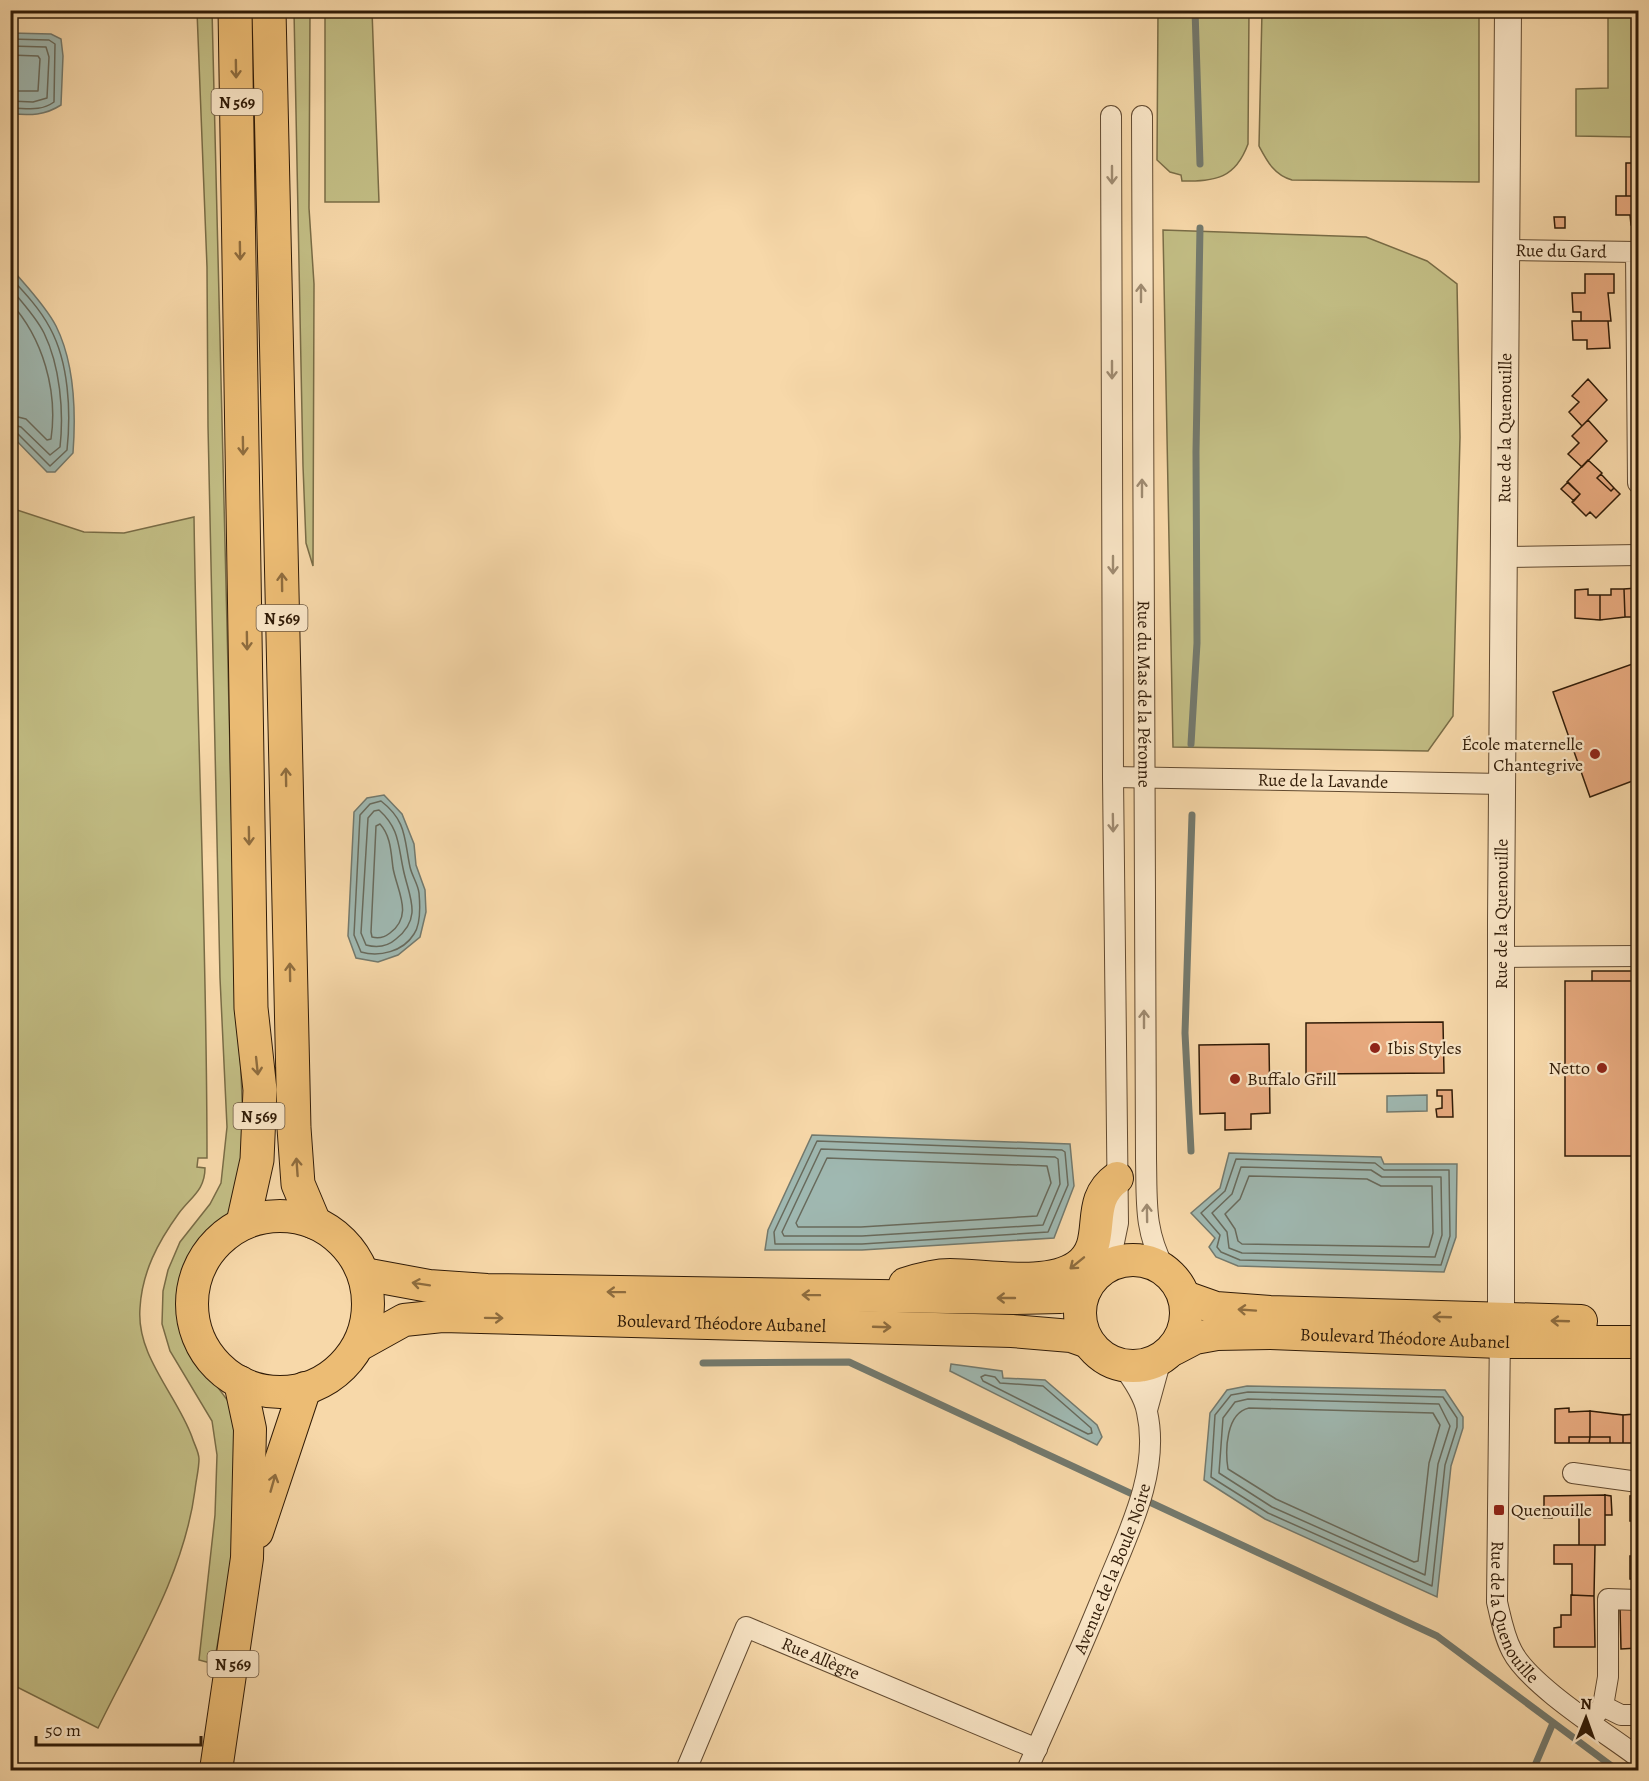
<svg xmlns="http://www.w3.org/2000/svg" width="1649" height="1781" font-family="Alegreya,serif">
<rect width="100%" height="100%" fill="#f7d8a9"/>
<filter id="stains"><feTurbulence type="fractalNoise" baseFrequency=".00333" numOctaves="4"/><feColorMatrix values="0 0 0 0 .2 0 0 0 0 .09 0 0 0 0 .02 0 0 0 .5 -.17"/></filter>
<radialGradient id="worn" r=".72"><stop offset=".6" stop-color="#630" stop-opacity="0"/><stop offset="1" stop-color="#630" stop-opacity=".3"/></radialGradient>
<!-- green -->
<path fill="#c2bd84" stroke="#796c46" stroke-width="1.5" d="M212 10 233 872 244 1148 234 1198 227 1218 198 1245 181 1287 177 1311 193 1354 231 1405 237 1425 234 1550 214 1664 199 1660 215 1515 217 1455 212 1421 170 1351 162 1324 163 1291 168 1270 180 1242 210 1204 221 1183 227 1127 220 978 208 426 207 267 197 11Z
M294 11H310L309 208 314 284 313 566 306 543 303 466Z
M325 11H372L379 202H325Z
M1158 11H1249L1248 144C1235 179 1216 181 1182 181L1181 175 1170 172 1157 160Z
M1262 11H1479V182L1292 180C1274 175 1267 161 1259 146Z
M1608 11H1638V102L1632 103 1633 137 1576 136V89L1608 88Z
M1163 230 1366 237 1427 261 1457 284 1460 437 1453 716 1428 751 1173 747Z
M11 508 84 532 124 533 194 517C197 731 207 944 207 1158H198L197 1167 205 1168C205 1190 191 1197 179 1213 158 1242 142 1272 140 1308 136 1356 177 1395 192 1437 194 1444 199 1452 199 1459 199 1469 196 1480 195 1490 184 1575 135 1652 98 1728L11 1684Z"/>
<!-- water -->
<path fill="#9fb8b1" stroke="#73796d" stroke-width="1.5" d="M11 33 51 34 61 39 63 56 61 105C44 116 30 115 11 114Z
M11 268C26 286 45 305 56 326 75 364 76 412 73 453L55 472H47L11 435Z
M384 795 402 814 414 844 416 865 425 890 426 912 420 937 398 955 378 962 356 958 348 936 354 812 367 798Z
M1427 1095V1111L1387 1112V1096Z
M812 1135 1070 1144 1074 1186 1054 1238 862 1250H765L768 1230Z
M1229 1153 1381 1157 1384 1164H1457L1456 1237 1444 1272 1238 1266 1216 1257 1209 1247 1215 1238 1191 1213 1220 1188Z
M951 1364 1002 1371 1003 1378 1045 1380 1097 1425 1102 1437 1097 1445 950 1371Z
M1247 1386 1445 1390 1463 1417V1428L1451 1466 1437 1597 1265 1519 1204 1480 1210 1413 1227 1390Z"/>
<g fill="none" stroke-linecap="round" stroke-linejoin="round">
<!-- shore -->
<path stroke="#686a5c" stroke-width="1.5" d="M10 39 49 40 55 44 54 102C40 112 27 108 10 108
M10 46 46 47 49 57 47 98 33 102 10 101
M10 55 38 56 40 59 38 91H10
M10 277C25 293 40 309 50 328 69 363 71 412 67 450L50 466 17 433 10 431
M10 288C22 302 36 317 44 333 60 366 64 411 60 447L50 455 21 427 10 424
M10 302C43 338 58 391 51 439L47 440 26 419 10 415
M381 801C407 821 404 839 410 867 412 876 418 884 419 893 420 904 421 924 414 934 403 952 379 957 361 952L354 935 360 815 370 804Z
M379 810C399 828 398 844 403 868 408 895 424 917 396 939 387 947 377 948 366 945L361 933 368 818 374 811Z
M380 824C391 836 391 853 393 868 397 891 414 915 390 933 385 937 379 939 372 937L371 932 376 826Z
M817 1141 1062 1150 1065 1152 1068 1185 1048 1232 862 1244H775L774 1232Z
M821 1149 1055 1157 1058 1159 1060 1184 1043 1225 862 1236H784L782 1232Z
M827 1158 1047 1166 1051 1183 1037 1216 861 1227H798L796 1223Z
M1236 1159 1375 1163 1384 1170H1449L1450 1236 1441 1265 1240 1260 1221 1252 1217 1247 1220 1235 1201 1213 1225 1191Z
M1241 1167 1371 1170 1382 1177H1441L1442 1235 1435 1257 1242 1253 1229 1248 1227 1232 1212 1213 1232 1194Z
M1249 1176 1367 1179 1381 1186H1432L1433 1233 1429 1247 1242 1244 1238 1241 1235 1229 1225 1214 1240 1199Z
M985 1375 995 1377 1000 1383 1043 1386 1091 1428 1092 1433 1088 1434 983 1381 981 1377Z
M1248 1392 1443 1397 1457 1418V1427L1445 1465 1432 1586 1268 1513 1211 1477 1215 1415 1231 1395Z
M1248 1399 1439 1404 1450 1426 1438 1464 1425 1575 1272 1507 1219 1473 1223 1418 1235 1402Z
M1249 1408 1433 1413 1440 1425 1429 1463 1418 1561 1414 1562 1276 1499 1228 1469C1225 1450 1226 1413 1249 1408Z"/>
<!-- stream -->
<path stroke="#73796d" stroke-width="7" d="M1195 10 1200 164
M1191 744 1197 643 1196 452 1200 228
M1191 1151 1185 1033 1192 815
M703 1363 849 1362 1437 1636 1617 1770
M1533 1770 1553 1723"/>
</g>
<!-- building -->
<path fill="#e8aa7f" stroke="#301b07" stroke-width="1.5" d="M1626 163H1638V196H1626Z
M1616 196H1638V224L1631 225 1630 215H1616Z
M1554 217H1565V228H1555Z
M1585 274H1614V293H1608L1611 321H1581V312H1573L1572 293H1585Z
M1572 321H1608L1610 348 1587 349V340H1573Z
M1588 379 1607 400 1582 426 1569 412 1579 402 1572 396Z
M1588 420 1607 441 1582 467 1568 454 1579 443 1572 436Z
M1588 460 1602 473 1597 478 1611 491 1614 488 1620 494 1596 518 1590 512 1586 516 1572 502 1580 494 1567 482Z
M1601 474 1614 488 1611 491 1597 478Z
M1568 482 1580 494 1574 501 1561 489Z
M1637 588 1638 620H1636V617H1625L1624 589Z
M1588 589V595H1600V620L1575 618V590Z
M1611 589H1624L1625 617 1600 620V595H1611Z
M1638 662V790L1635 780 1590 797 1553 692Z
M1592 971H1638V981H1592Z
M1565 981H1638V1156H1565Z
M1443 1022 1444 1073 1306 1074V1023Z
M1269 1044 1270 1113 1251 1114V1129L1225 1130V1113L1200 1114 1199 1045Z
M1437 1090H1452L1453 1117H1437L1436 1109 1442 1108V1096H1437Z
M1569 1408V1412L1590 1411V1437H1569V1443H1555V1409Z
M1590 1411 1623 1415V1443H1610V1437H1590Z
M1635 1411 1638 1412V1437H1636V1443H1623V1415L1635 1414Z
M1569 1437H1590L1589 1443H1569Z
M1590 1437H1610V1443H1589Z
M1605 1495 1611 1496 1612 1515H1605Z
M1605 1495V1545H1579V1515H1552V1518H1544V1496Z
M1638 1495V1521H1630V1496Z
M1554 1545H1595L1594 1596 1572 1595V1564H1554Z
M1630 1556H1638V1579H1630Z
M1571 1595 1594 1596 1595 1647H1554V1628L1561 1627V1615H1571Z
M1620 1608H1638V1648L1621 1649Z"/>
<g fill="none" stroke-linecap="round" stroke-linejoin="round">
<!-- minor casing -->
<g stroke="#624a30" stroke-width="22">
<g id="minor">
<path id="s1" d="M1142 116 1146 1159C1147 1203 1144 1229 1164 1268"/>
<path id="s2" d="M1507 250 1636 252 1638 483"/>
<path d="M1504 557 1638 555"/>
<path id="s3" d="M1113 777 1503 784"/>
<path d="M1501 957 1638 956"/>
<path d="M1105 1267 1112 1252 1118 1223 1113 777 1111 116"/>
<path id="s4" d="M1500 1330 1497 1602C1501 1619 1504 1636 1512 1651 1529 1685 1606 1733 1638 1757"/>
<path d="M1147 1410 1161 1359"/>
<path d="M1573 1473 1638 1482"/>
<path d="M1603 1706 1621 1715H1638"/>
<path d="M1590 1721 1603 1706 1608 1677V1599L1638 1600"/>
<path id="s5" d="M686 1770 746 1627 1037 1749"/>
<path id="s6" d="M1027 1770C1053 1712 1079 1654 1103 1595 1125 1539 1161 1474 1147 1412 1144 1395 1131 1377 1121 1364"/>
</g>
</g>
<!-- tertiary casing -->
<g stroke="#624a30" stroke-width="28">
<g id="tertiary">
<path id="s7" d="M1501 1318V923L1508 10"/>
</g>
</g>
<!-- primary casing -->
<g stroke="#301b07" stroke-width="34">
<g id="primary">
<circle cx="280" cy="1304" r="88"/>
<circle cx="1133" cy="1313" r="53"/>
<path d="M364 1274 429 1286 487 1290 1013 1298 1060 1297 1085 1290"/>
<path d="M905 1284C920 1279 934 1275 950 1275 986 1275 1048 1288 1078 1266 1110 1242 1082 1203 1117 1178"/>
<path d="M1185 1297 1216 1308 1270 1312 1581 1321"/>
<path id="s8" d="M359 1345 404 1320 442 1316 1012 1331 1071 1336 1088 1342"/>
<path id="s9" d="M1174 1349 1195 1338 1217 1334 1270 1333 1500 1342H1638"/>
<path d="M257 1532 305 1388"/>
<path d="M216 1770 247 1558 250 1429 240 1382"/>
</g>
</g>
<!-- trunk casing -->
<g stroke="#301b07" stroke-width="35">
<path id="trunk" d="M235 10 251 1008 260 1090 257 1160 243 1223
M269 10 294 1128 298 1184 314 1222"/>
</g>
<!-- minor -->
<use href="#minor" stroke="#fae6c7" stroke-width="20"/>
<!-- tertiary -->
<use href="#tertiary" stroke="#fae6c7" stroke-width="26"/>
<!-- primary -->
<use href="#primary" stroke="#ecbc74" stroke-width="32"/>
<!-- trunk -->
<use href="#trunk" stroke="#ecbc74" stroke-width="33"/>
</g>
<!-- one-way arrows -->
<defs><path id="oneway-shaft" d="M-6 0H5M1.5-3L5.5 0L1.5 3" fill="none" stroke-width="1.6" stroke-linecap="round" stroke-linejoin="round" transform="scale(1.5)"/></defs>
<g stroke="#8e6c3e">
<use href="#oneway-shaft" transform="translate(236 69) rotate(89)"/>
<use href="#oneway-shaft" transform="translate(240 251) rotate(89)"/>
<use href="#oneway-shaft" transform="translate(243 446) rotate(89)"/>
<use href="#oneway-shaft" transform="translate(282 582) rotate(-91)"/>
<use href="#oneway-shaft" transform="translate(247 641) rotate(89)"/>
<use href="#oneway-shaft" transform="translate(286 777) rotate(-91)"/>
<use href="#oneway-shaft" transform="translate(249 836) rotate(89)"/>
<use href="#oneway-shaft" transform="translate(290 972) rotate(-91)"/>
<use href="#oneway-shaft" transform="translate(257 1066) rotate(84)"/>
<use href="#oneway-shaft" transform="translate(297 1167) rotate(-94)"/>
<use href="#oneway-shaft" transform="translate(1077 1263) rotate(141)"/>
<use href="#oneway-shaft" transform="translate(421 1284) rotate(-171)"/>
<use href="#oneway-shaft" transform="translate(616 1292) rotate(-179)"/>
<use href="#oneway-shaft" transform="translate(811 1295) rotate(-179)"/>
<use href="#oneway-shaft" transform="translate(1006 1298) rotate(-180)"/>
<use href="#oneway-shaft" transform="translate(1247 1310) rotate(-176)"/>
<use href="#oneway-shaft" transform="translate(1442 1317) rotate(-178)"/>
<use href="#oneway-shaft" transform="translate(494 1318) rotate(1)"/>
<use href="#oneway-shaft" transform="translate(1560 1321) rotate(-178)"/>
<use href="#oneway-shaft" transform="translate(882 1327) rotate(2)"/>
<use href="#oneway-shaft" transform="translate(273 1483) rotate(-74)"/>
</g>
<g stroke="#9f8b71">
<use href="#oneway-shaft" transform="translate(1112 175) rotate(90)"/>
<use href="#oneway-shaft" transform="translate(1141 293) rotate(-90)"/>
<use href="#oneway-shaft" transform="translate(1112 370) rotate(90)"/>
<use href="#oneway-shaft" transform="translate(1142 488) rotate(-90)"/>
<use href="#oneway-shaft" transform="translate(1113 565) rotate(90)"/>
<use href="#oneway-shaft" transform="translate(1113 823) rotate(89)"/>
<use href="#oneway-shaft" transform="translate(1144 1019) rotate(-90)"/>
<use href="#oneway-shaft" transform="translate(1147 1213) rotate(-91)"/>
</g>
<!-- markers -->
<g fill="#8f2418" stroke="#fae6c7" stroke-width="2">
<circle cx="1595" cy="754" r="6"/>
<circle cx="1375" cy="1048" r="6"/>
<circle cx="1602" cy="1068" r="6"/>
<circle cx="1235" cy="1079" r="6"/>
<rect x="1493" y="1504" width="12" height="12" rx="3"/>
</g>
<g text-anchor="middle" stroke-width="4.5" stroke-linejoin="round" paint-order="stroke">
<!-- shield labels -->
<g fill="#fae6c7" stroke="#6d5841" stroke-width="1.5">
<rect x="211.5" y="89" width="51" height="26" rx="4.5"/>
<rect x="256.5" y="605" width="51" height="26" rx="4.5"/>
<rect x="233.5" y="1103" width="51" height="26" rx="4.5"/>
<rect x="207.5" y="1651" width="51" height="26" rx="4.5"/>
</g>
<g font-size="16" font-weight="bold" fill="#301b07">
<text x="237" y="108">N 569</text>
<text x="282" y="624">N 569</text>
<text x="259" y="1122">N 569</text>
<text x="233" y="1670">N 569</text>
</g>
<!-- street labels -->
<g font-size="18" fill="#301b07" stroke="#fae6c7">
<text dy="6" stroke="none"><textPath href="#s2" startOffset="54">Rue du Gard</textPath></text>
<text dy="6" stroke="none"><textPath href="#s7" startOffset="890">Rue de la Quenouille</textPath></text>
<text dy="6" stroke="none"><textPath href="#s1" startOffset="578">Rue du Mas de la Péronne</textPath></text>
<text dy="6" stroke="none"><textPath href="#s3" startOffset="210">Rue de la Lavande</textPath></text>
<text dy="6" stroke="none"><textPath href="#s7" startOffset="404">Rue de la Quenouille</textPath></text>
<text dy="6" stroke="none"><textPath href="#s8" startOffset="369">Boulevard Théodore Aubanel</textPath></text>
<text dy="6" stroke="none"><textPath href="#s9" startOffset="234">Boulevard Théodore Aubanel</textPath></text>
<text dy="6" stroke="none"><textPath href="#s6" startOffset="219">Avenue de la Boule Noire</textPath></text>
<text dy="6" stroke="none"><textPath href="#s4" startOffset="286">Rue de la Quenouille</textPath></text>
<text dy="6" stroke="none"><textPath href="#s5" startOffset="236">Rue Allègre</textPath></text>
</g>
<!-- poi labels -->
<g font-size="18" fill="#301b07" stroke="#fae6c7" text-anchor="start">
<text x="1583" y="750" text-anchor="end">École maternelle<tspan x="1583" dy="21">Chantegrive</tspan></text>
<text x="1387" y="1054">Ibis Styles</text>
<text x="1590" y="1074" text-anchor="end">Netto</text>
<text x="1247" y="1085">Buffalo Grill</text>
<text x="1511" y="1516">Quenouille</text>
</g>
</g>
<!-- margin -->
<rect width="1649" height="1781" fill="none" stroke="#f7d8a9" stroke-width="36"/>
<rect x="12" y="12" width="1625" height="1757" fill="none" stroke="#301b07" stroke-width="3"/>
<rect x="18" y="18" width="1613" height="1745" fill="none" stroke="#301b07" stroke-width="1.5"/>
<!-- north arrow -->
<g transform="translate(1586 1718) rotate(1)" stroke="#fae6c7" stroke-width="4.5" paint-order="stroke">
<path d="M0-4.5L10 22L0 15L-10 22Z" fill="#301b07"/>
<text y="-9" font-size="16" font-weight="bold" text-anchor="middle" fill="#301b07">N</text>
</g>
<!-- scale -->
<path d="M36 1736v9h165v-9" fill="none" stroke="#301b07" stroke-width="3"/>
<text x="45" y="1736" font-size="18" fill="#301b07" stroke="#fae6c7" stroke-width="4.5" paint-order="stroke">50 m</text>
<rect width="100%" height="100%" filter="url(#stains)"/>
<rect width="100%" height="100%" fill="url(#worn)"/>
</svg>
